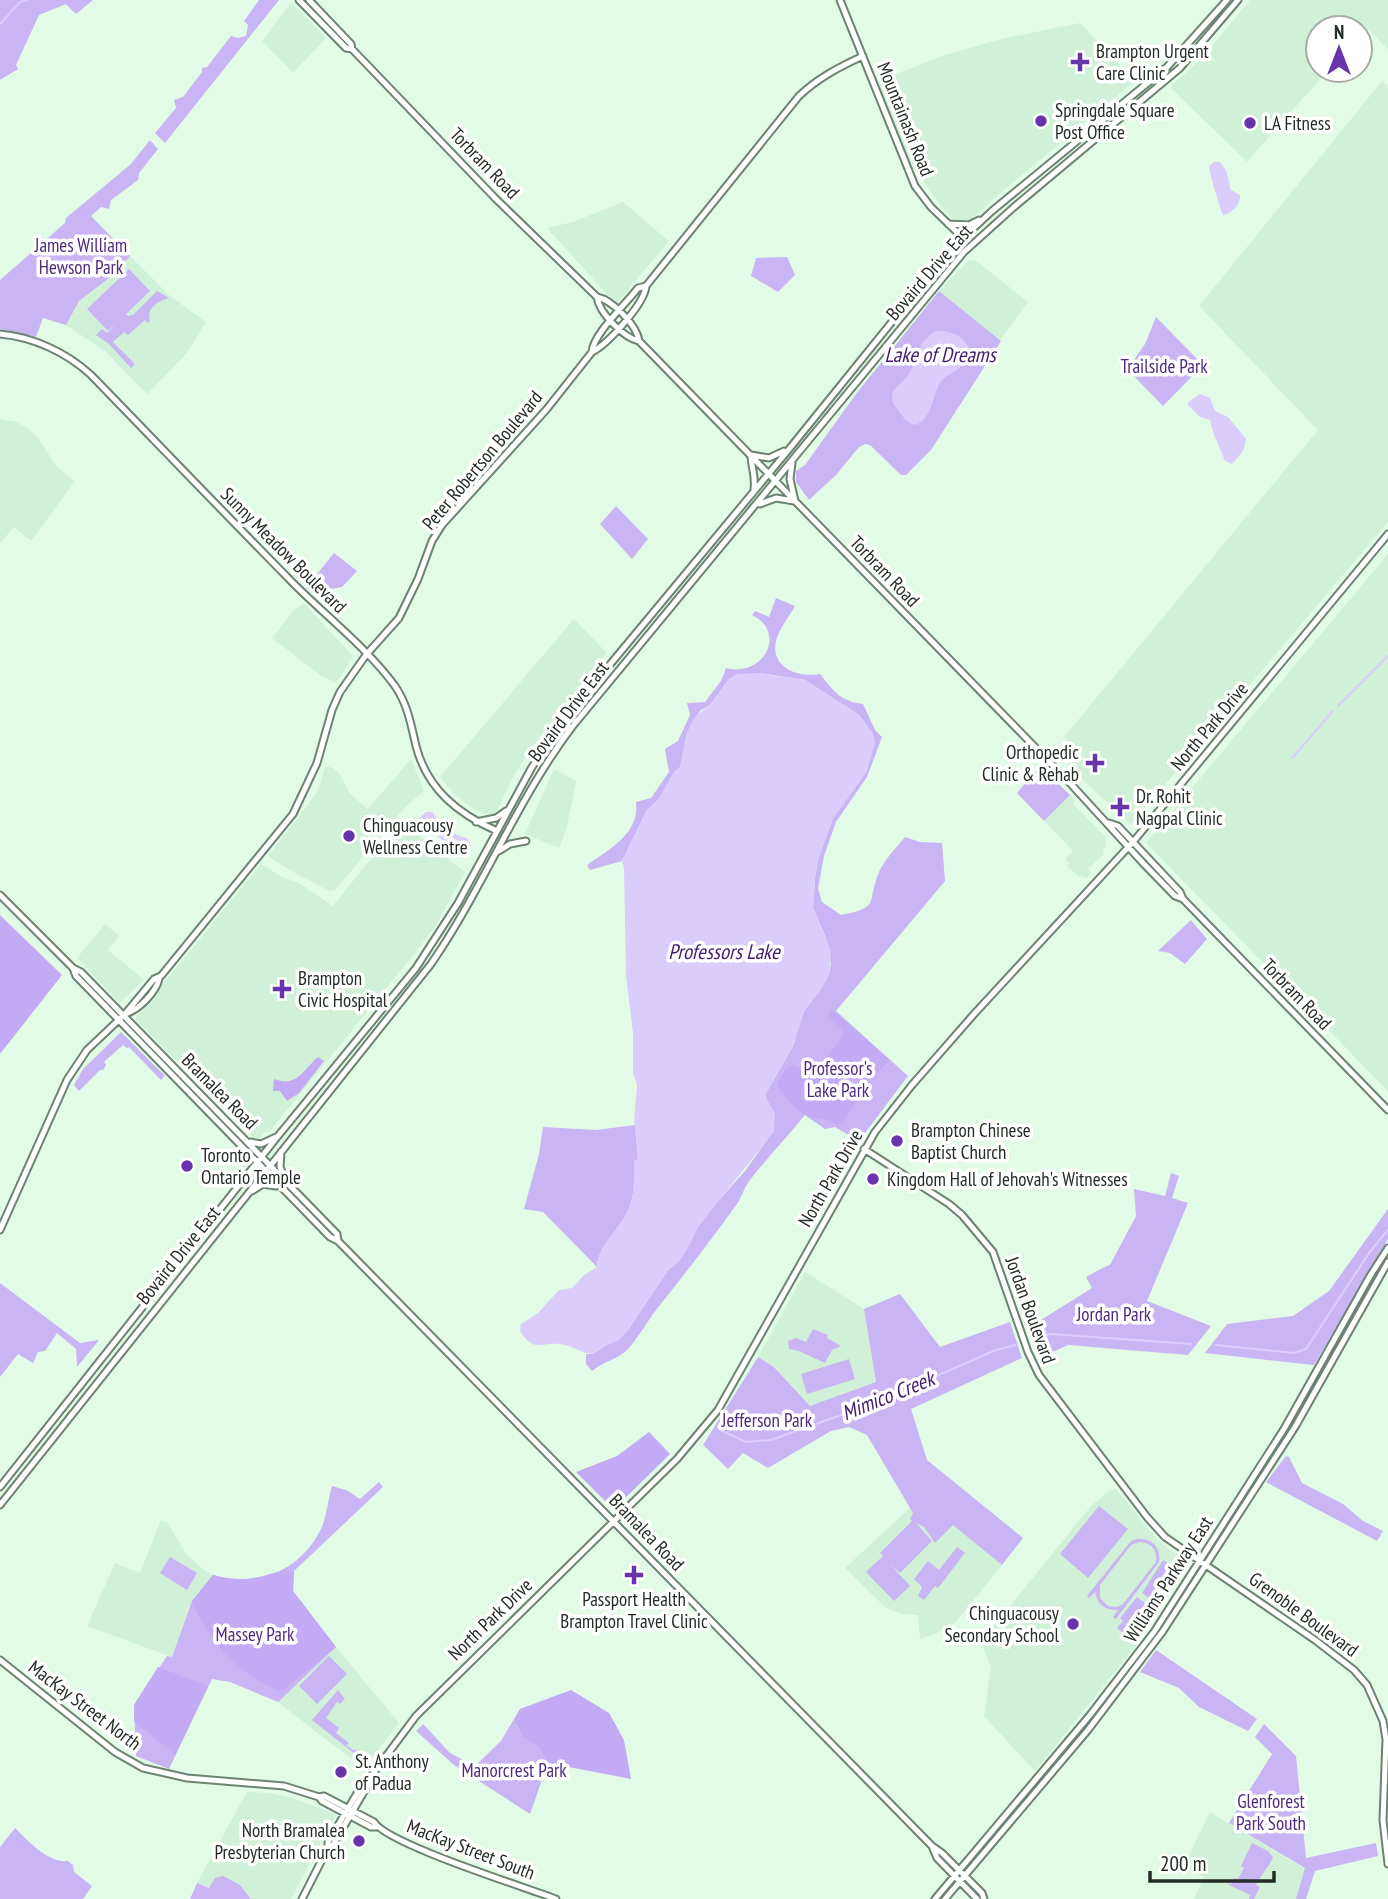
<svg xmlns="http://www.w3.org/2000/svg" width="1388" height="1899" font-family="'PT Sans Narrow',sans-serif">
<rect width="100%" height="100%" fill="#e2fbe7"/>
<!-- built -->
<path fill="#d0f0d8" d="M1250 0H1388V49L1364 25 1360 30V28H1318V70H1328L1247 162 1170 87 1203 57Z
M291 2 326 38 293 73 262 41Z
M1080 23 1135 81 993 199 970 221 954 220 940 205 896 142 873 84 941 56 1001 39Z
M1382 81 1388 87V522L1131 825 1067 765 1078 752 1064 737 1318 430 1199 306Z
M623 202 669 241 616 304 547 228 573 222Z
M130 256 169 295 206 322 187 353 147 394 105 351 66 325 79 301 113 275Z
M975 260 1028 302 1000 340 939 291 968 261Z
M0 419 17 422 29 429 38 438 57 467 75 481 31 541 14 527 0 543Z
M1388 554V1091L1146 843Z
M304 603 352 655V658L336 683 320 675 272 638 293 611Z
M574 619 607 653 540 736 513 777 498 809 493 814 487 815 473 809 454 794 440 777Z
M411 759 424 791 407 805 335 890 329 891 288 869 268 856 308 805 319 788 325 766 333 768 339 773 350 794 368 809Z
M554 769 576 781 567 827 559 848 525 834Z
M1070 795 1076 801 1073 804 1105 836 1106 847 1102 852 1104 854 1088 869 1091 873 1086 878 1081 875 1079 877 1067 866 1069 863 1065 859 1073 851 1044 821Z
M401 821 465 872 435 927 415 953 269 1132H265L261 1137 254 1139 136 1020V1017L261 864 284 878 297 882 333 906Z
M105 924 119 936 108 950 144 980 120 1003 77 958Z
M805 1272 864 1309 876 1382 810 1407 775 1367 758 1357Z
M1116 1489 1157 1539 1189 1565 1135 1647 1035 1771 984 1716 991 1667 981 1642 1091 1506 1109 1491Z
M910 1508 935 1542 953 1524 1002 1565 956 1622 933 1635 920 1639 918 1615 901 1614 885 1607 845 1568Z
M161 1520 168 1523 186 1554 203 1569 213 1575 192 1601 172 1657 87 1626 115 1563 140 1573Z
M336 1647 399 1723 365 1767 334 1746 278 1702Z
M247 1792 269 1793 292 1798 336 1814 291 1899H251L240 1885 210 1888 197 1883Z
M1210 1812 1305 1869 1296 1899H1194L1204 1877 1183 1867Z"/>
<!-- green -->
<path fill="#c9b4f4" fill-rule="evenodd" d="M0 0H93L76 14 66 4 39 15 16 65 18 69 0 80Z
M259 0H279L165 143 155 133 176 108 174 100 183 97 202 72V68L207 67 231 36 238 38 246 36 248 25 244 21Z
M150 140 158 149 139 173 138 180 111 200 109 209 101 207 91 216 130 256 113 275 79 301 66 325 43 318 36 337 0 329V280L65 223 66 218 131 164Z
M787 257 795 275 778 292 751 276 756 258Z
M129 269 150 291 126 314 128 316 133 315 157 291 169 298C159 301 146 307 150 321L148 323 145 320 128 335 124 332 113 342 135 364 131 368 109 344 96 335 102 329 108 333 115 324 108 331 87 309Z
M939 291 1001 341 931 450 906 475H901L870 445 865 444 859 447 836 475 809 500 796 482V471L805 465 856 394Z
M1156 317 1203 365 1163 406 1129 371V367L1145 344Z
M616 506 648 539 632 559 600 524Z
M334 553 357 571 342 587 331 589 323 601 306 588Z
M776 598 795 606C789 617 779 629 776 641 770 668 799 678 820 674 833 691 842 702 863 704L875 730 882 737 867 777 836 822 824 856 818 888 822 902 841 915C882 907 866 903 879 872 884 860 897 847 905 837L920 842 942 843 945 881 836 1011 908 1076 859 1141 835 1127 825 1129 805 1115C787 1137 767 1158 750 1180 744 1187 742 1197 737 1204 711 1240 684 1275 656 1310 646 1323 639 1337 628 1349 617 1360 604 1361 592 1371L586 1364V1354H593L628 1330 669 1269C685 1260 689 1240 699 1225 713 1206 729 1189 745 1171 755 1158 763 1144 774 1131L765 1095 793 1046 804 1011 821 989 829 974 831 963 826 938 813 908 815 878 818 859 833 818 867 771 873 734 859 715 805 680 760 673 700 711 687 733 680 767 674 772 659 799 647 810 622 861 590 870 587 865C610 849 640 833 636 802L651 798 669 772 665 749 678 741 690 715 687 703 705 702 721 681 726 668C763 678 788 633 752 615L755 611 769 617Z
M1040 766 1070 795 1044 821 1017 793Z
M1191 920 1207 939 1185 964 1170 953 1158 951Z
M121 1032 165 1076 161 1080 129 1047 127 1048 123 1045 104 1062 106 1065 103 1070H100L79 1091 74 1085 83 1069Z
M635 1125 638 1159 634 1162C634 1178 635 1199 627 1213 618 1231 598 1246 597 1267L543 1212 524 1209 539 1154 543 1127 596 1130Z
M1171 1173 1179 1176 1172 1198 1188 1203 1147 1301 1211 1326 1188 1355 1068 1345 1039 1358 1028 1328 1092 1288 1086 1277C1095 1273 1100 1268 1110 1265L1136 1216 1134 1189 1165 1196Z
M1388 1209V1239L1314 1365 1205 1353 1227 1324 1293 1316 1329 1291Z
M0 1283 80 1343 99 1340 77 1367 76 1349 57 1333 45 1351 38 1352 33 1363 18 1354 0 1377Z
M900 1294 940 1347 1010 1322 1022 1358 911 1409 927 1460 1023 1538 1002 1565 953 1525 935 1543 924 1527 916 1523 932 1541 900 1573 890 1564 910 1586 894 1601 866 1572 883 1556 880 1553 912 1521 910 1519 913 1513 867 1435 849 1427 831 1431 768 1468 743 1453 728 1469 703 1445 758 1357 774 1367 810 1406 876 1382 864 1309Z
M813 1329 828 1335 827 1338 841 1346 832 1350 825 1363 799 1351 789 1349 788 1341 796 1338 806 1342Z
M849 1359 855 1379 807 1394 801 1374Z
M1286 1456 1289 1457 1302 1483 1343 1504 1363 1521 1383 1531 1377 1541 1266 1482Z
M379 1482 383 1487 294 1571 293 1591 336 1647 278 1702 230 1682 212 1679 169 1769 136 1756 134 1705 167 1656 172 1657 192 1601 213 1575C258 1588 300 1571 321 1529 327 1516 328 1499 332 1486L346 1490 360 1499Z
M1099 1506 1128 1529 1088 1578 1060 1554Z
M1137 1539C1152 1538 1161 1547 1159 1562L1116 1619 1113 1617 1118 1610C1105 1610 1097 1605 1095 1592L1089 1598 1087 1596 1131 1541ZM1139 1542C1151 1542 1158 1550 1156 1562L1123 1604 1117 1607 1108 1606 1100 1598V1585L1131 1545Z
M957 1547 965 1553 938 1588 935 1586 924 1600 918 1596 922 1587 914 1579 928 1561 939 1570Z
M170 1557 197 1573 187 1590 160 1573Z
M1163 1560 1181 1572 1160 1605 1142 1593Z
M1137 1597 1153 1610 1131 1639 1117 1628 1123 1621 1120 1618Z
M1156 1650 1257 1719 1248 1731 1199 1707 1179 1688 1140 1672Z
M329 1656 347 1674 317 1704 299 1686Z
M338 1690 345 1699 340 1704 337 1702 326 1718 339 1728 336 1733 349 1743 346 1745 353 1750H357L355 1754 312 1720Z
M514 1719 523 1738 538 1747 548 1763 530 1814 454 1765 416 1731 423 1724 450 1753 475 1766 501 1741Z
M1264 1724 1296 1756 1306 1858 1376 1843 1378 1856 1315 1871 1306 1899H1296L1305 1868 1229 1823 1272 1754 1255 1737Z
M15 1828C29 1842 48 1863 68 1861L73 1865 74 1872 92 1886 83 1899H0V1847Z
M1252 1843 1268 1851 1273 1857C1269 1868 1261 1874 1256 1885L1260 1887 1254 1899H1249L1250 1895 1225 1883 1231 1884 1234 1878 1238 1879 1244 1868 1241 1866Z
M223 1876 240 1885 251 1899H190L197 1883 209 1888 215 1878Z"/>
<!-- forest -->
<path fill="#c3aaf4" d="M0 915 62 975 0 1054Z
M831 1009 890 1060 865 1085 834 1068 825 1067 823 1062 844 1035 842 1033 844 1030 828 1017Z
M318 1057 324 1061 299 1093 287 1101 280 1091H273L274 1079C297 1088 303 1070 318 1057Z
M792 1065 812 1073 834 1075 863 1092 843 1121 837 1124C828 1119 825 1119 815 1118 799 1116 787 1099 778 1087 777 1080 785 1068 792 1065Z
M649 1432 670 1454 617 1506 611 1507 576 1472 617 1456Z
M284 1570 294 1571 293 1591 336 1647 282 1691C241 1678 207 1640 192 1601L213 1575C241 1583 258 1578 284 1570Z
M158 1667 208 1686 175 1755 134 1721V1705Z
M571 1690 609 1713 624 1740 631 1779 548 1763 538 1747 523 1738 514 1719 520 1709Z"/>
<!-- water -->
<path fill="#dbcdfb" d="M1214 162H1220L1226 170 1231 190 1240 195C1241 205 1232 213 1223 215 1221 211 1209 172 1209 166Z
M936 331C951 331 964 335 970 350 963 374 950 369 940 383 932 396 932 420 915 425 907 423 903 417 898 410 881 389 905 386 912 368 919 351 918 342 936 331Z
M1200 394 1210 398 1215 411 1228 417 1246 439 1243 451 1232 464 1225 461C1220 448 1213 435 1210 420L1200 417 1188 405V402Z
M760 673 805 680 859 715 873 734 875 743 867 771 833 818 818 859 815 878 813 908 831 951 829 975 821 989 804 1011 793 1046 765 1095 775 1114 774 1131 698 1227C691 1242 683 1261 669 1269L628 1330 619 1340 599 1349 593 1354C581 1354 572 1345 560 1344 540 1342 534 1353 520 1331L521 1324 538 1313 559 1290 572 1288 584 1275 597 1267C598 1246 618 1230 627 1213 635 1199 634 1178 634 1162L638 1159V1154L634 1121 637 1085 633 1073V1033L626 976 624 869 622 861 647 810 659 799 674 772 680 767 687 733 694 718 710 704 729 679 736 674Z
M426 812H432C441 824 452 836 467 838L471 845 469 851 456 852 425 825 417 820Z"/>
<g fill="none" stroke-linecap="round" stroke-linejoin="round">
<!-- stream -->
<path stroke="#dbcdfb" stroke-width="2" d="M0 24 20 2 27 0
M1338 706 1388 656
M1292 758 1333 711
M1034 1338 1051 1334 1191 1344
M1216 1345 1294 1353 1306 1349 1369 1253 1388 1230
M720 1430 746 1442 771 1440 872 1404 996 1350 1015 1345"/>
<!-- secondary casing -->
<g stroke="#6c8372" stroke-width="9">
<path id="secondary" d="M299 0 346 48 352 49 496 199 597 297C612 300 637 325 639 341L1069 782 1143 863 1175 896 1183 899 1388 1110
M309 0 351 44 352 49
M840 0 915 186 931 207 963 238
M948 224 969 225 979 220
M597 297C599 313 624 338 639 341
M0 334C33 337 66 352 91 375 158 444 226 515 294 584 327 617 368 649 395 686 408 705 411 725 416 746 427 789 458 814 497 831
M592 352C593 334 626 304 638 288L646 286
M751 455 769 458 784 451
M751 455C751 467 756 476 754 489
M792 463 790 479 795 501
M760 504 776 498 794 501
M476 822 496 818 506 811
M1109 823 1118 826 1180 892 1183 899
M499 851 510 844 526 841
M0 895 73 968 81 972 337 1234 338 1241
M73 968 76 976 330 1237 338 1241 932 1846 942 1853 982 1893 984 1899
M125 1014C139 1010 156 992 159 979
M250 1142 261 1144 276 1137
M864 1149 949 1204 962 1215 993 1252 1028 1352 1039 1375 1147 1517 1165 1537 1315 1640 1354 1670 1367 1685 1383 1721 1386 1739 1383 1820 1388 1864
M281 1152 280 1167 284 1176
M252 1191 263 1184 276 1186
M0 1230 67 1080 87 1050 125 1014 154 979 161 976 293 814 317 763 332 710 340 692 366 655 399 618 418 579 432 541 442 525 546 410 592 352C608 344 645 303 646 286L799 96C818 78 839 67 863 56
M0 1487 278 1136 416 968 458 903 532 767 573 709 790 448 929 276 963 238 992 211 1167 67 1227 0
M0 1505 431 964C483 889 516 801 572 727L964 252 1014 207 1180 68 1238 0
M0 1660 115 1752 143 1768 187 1778 284 1786 319 1797 324 1796 374 1822C387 1844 525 1887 556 1899
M319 1797 322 1801 371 1827H376
M932 1846 937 1858 977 1899
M328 1848 333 1845 369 1783V1779L416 1716 677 1459 718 1410 875 1132 912 1085 975 1013 1133 842 1388 534
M302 1899 328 1848V1842L365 1780 369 1779
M935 1899 1090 1715 1154 1632 1284 1429 1370 1276 1388 1248
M945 1899 1088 1730 1163 1631 1295 1427 1388 1262"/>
</g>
<!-- secondary -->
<use href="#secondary" stroke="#fff" stroke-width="5"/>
</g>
<!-- markers -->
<g fill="#6834ab" stroke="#fff" stroke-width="2.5">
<path d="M1076.5 51.5h7v7h7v7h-7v7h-7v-7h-7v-7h7z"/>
<circle cx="1041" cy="121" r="7"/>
<circle cx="1250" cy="123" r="7"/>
<path d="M1091.5 752.5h7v7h7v7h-7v7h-7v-7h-7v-7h7z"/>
<path d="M1116.5 796.5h7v7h7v7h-7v7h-7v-7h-7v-7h7z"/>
<circle cx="349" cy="836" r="7"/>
<path d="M278.5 978.5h7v7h7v7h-7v7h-7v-7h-7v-7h7z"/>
<circle cx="897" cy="1141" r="7"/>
<circle cx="187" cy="1166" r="7"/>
<circle cx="873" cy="1179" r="7"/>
<path d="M630.5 1564.5h7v7h7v7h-7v7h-7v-7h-7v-7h7z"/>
<circle cx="1073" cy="1624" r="7"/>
<circle cx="341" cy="1772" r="7"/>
<circle cx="359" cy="1841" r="7"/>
</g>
<g text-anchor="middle" stroke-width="7" stroke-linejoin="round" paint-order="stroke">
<!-- poi labels -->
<g font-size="19" fill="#232d25" stroke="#fff" text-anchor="start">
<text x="1096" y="58">Brampton Urgent<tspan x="1096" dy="22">Care Clinic</tspan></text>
<text x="1055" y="117">Springdale Square<tspan x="1055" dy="22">Post Office</tspan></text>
<text x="1264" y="130">LA Fitness</text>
<text x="1079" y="759" text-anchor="end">Orthopedic<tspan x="1079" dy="22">Clinic &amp; Rehab</tspan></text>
<text x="1136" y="803">Dr. Rohit<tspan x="1136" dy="22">Nagpal Clinic</tspan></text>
<text x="363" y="832">Chinguacousy<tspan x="363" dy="22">Wellness Centre</tspan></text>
<text x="298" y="985">Brampton<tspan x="298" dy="22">Civic Hospital</tspan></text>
<text x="911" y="1137">Brampton Chinese<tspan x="911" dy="22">Baptist Church</tspan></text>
<text x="201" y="1162">Toronto<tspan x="201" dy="22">Ontario Temple</tspan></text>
<text x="887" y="1186">Kingdom Hall of Jehovah's Witnesses</text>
<text x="634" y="1606" text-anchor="middle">Passport Health<tspan x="634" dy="22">Brampton Travel Clinic</tspan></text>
<text x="1059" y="1620" text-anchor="end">Chinguacousy<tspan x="1059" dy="22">Secondary School</tspan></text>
<text x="355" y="1768">St. Anthony<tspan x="355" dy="22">of Padua</tspan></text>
<text x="345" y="1837" text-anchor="end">North Bramalea<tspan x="345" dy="22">Presbyterian Church</tspan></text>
</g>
<!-- street labels -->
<g font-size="19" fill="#232d25" stroke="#fff">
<text transform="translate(906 119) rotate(68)" y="7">Mountainash Road</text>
<text transform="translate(485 163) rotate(46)" y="7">Torbram Road</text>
<text transform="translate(929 272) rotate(-49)" y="7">Bovaird Drive East</text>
<text transform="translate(482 460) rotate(-50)" y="7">Peter Robertson Boulevard</text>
<text transform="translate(284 550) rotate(45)" y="7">Sunny Meadow Boulevard</text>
<text transform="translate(885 571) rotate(46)" y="7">Torbram Road</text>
<text transform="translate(568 711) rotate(-53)" y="7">Bovaird Drive East</text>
<text transform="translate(1209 726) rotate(-50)" y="7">North Park Drive</text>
<text transform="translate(1297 994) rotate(46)" y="7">Torbram Road</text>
<text transform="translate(220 1091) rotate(45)" y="7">Bramalea Road</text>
<text transform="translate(830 1178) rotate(-60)" y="7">North Park Drive</text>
<text transform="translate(178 1255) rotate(-51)" y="7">Bovaird Drive East</text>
<text transform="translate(1031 1310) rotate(70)" y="7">Jordan Boulevard</text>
<text transform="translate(647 1532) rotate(46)" y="7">Bramalea Road</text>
<text transform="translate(1168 1579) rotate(-57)" y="7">Williams Parkway East</text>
<text transform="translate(1304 1614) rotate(36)" y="7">Grenoble Boulevard</text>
<text transform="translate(490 1619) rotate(-44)" y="7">North Park Drive</text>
<text transform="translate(85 1705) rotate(37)" y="7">MacKay Street North</text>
<text transform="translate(471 1849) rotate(21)" y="7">MacKay Street South</text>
</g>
<!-- park labels -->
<g font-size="19" fill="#4e2b7f" stroke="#fff">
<text x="81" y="252">James William<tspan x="81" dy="22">Hewson Park</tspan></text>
<text x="1164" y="373">Trailside Park</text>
<text x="838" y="1075">Professor's<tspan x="838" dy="22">Lake Park</tspan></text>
<text x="1114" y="1321">Jordan Park</text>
<text x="767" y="1427">Jefferson Park</text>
<text x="255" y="1641">Massey Park</text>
<text x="514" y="1777">Manorcrest Park</text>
<text x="1271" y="1808">Glenforest<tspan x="1271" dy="22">Park South</tspan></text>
</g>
<!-- water labels -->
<g font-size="21" font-style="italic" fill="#411c70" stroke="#fff">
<text x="940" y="362">Lake of Dreams</text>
<text x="724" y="959">Professors Lake</text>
<text transform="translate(888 1396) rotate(-22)" y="7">Mimico Creek</text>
</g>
</g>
<!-- north arrow -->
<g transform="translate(1339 49)"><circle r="33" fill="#ffffff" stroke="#a7aba8" stroke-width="2"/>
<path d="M0-5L12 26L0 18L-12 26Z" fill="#6834ab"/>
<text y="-10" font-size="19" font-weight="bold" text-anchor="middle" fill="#232d25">N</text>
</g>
<!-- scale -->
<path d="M1150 1871v10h124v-10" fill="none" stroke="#232d25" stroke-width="3.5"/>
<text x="1160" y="1871" font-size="21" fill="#232d25" stroke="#ffffff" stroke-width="5" paint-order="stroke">200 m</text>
</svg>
